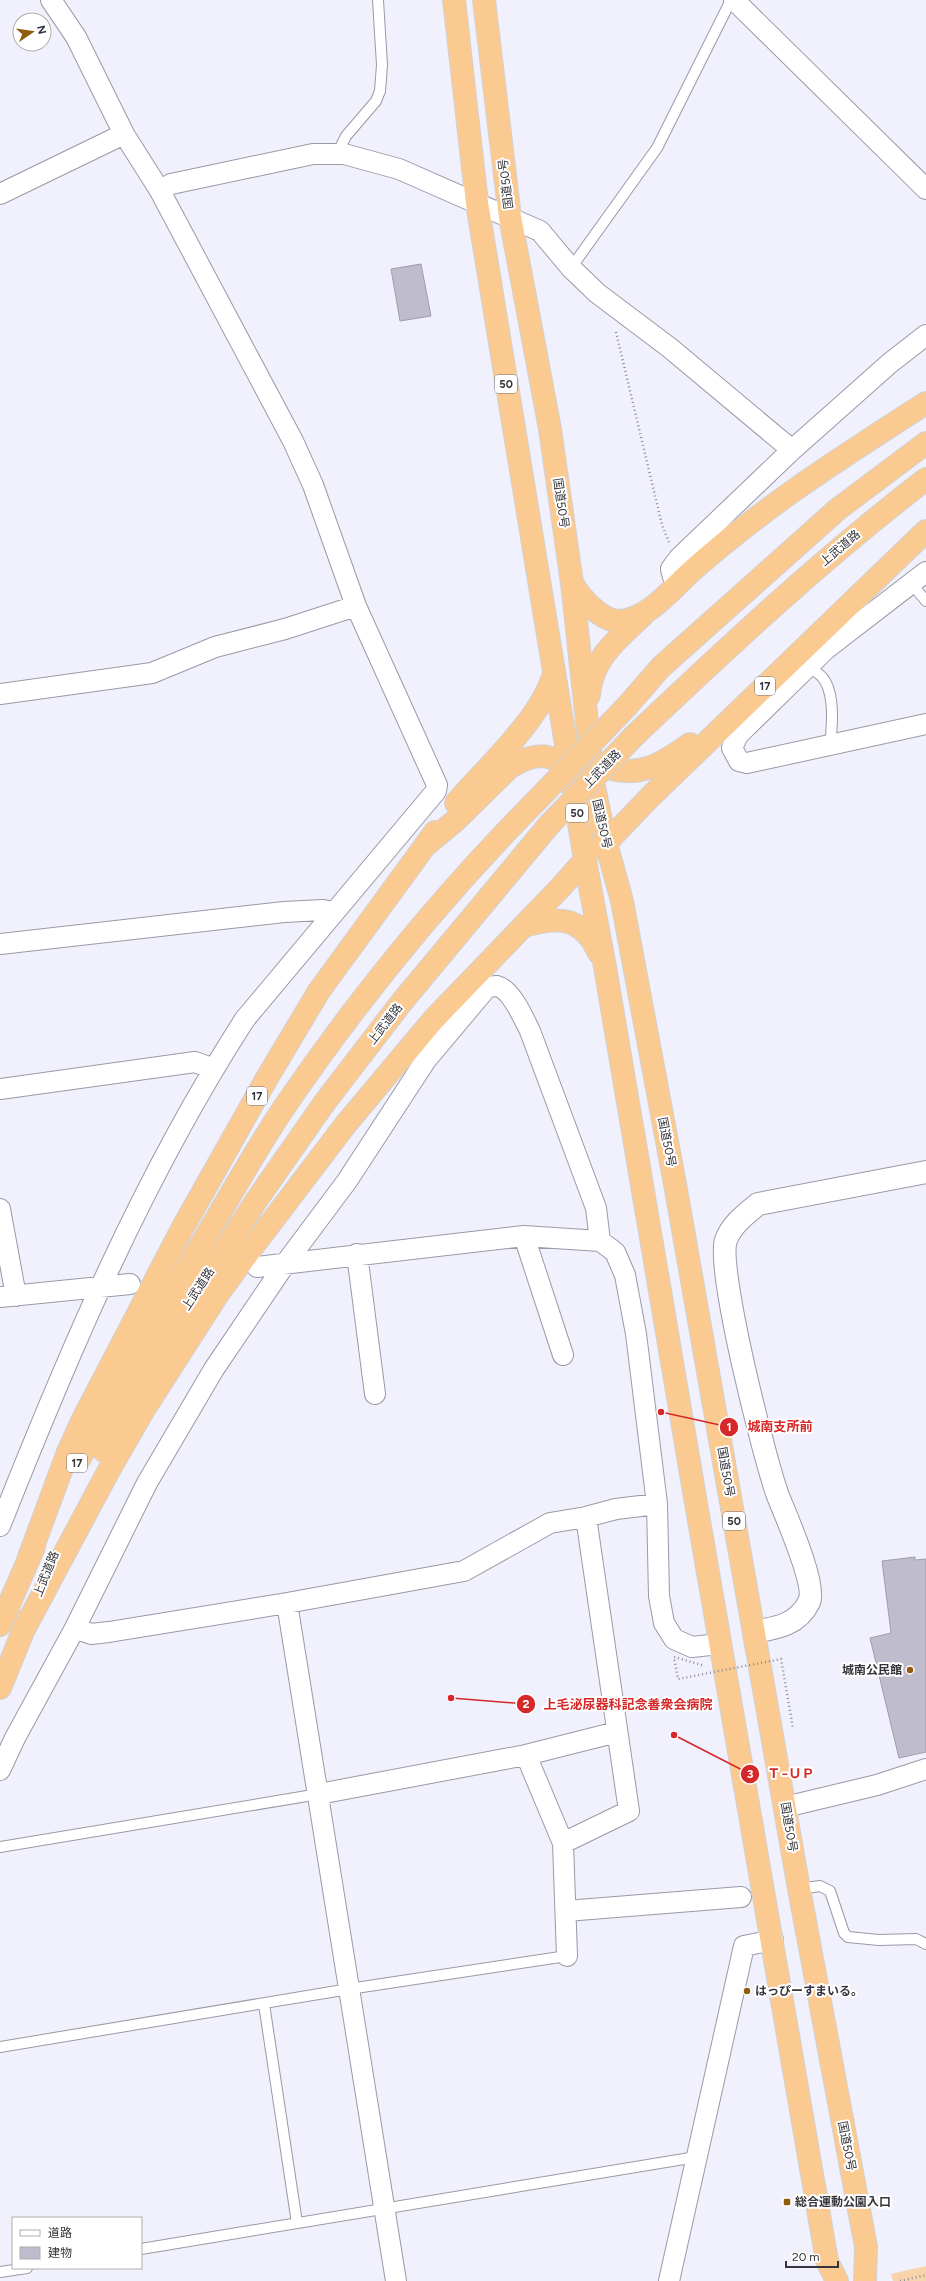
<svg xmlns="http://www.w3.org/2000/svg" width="926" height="2281" font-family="Figtree,'Noto Sans JP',sans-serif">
<rect width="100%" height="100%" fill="#f1f0fd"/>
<!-- green -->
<path fill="#f8d4ab" d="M926 2266V2281H893L891 2274Z"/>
<!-- building -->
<path fill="#bfbdcd" stroke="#9f9eac" d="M421 264 431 316 400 321 391 269Z
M915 1557V1560L926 1559V1752L899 1758 870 1638 891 1633 882 1561Z"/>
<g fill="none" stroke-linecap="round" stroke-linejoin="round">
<!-- service casing -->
<g stroke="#9a99a7" stroke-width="12">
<path id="service" d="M337 154 346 136 376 101 380 91 382 65 378 0
M571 268 657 148 731 0
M911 583 926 601
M809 667C815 671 822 675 825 681 835 698 832 727 830 746
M0 1847 319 1794
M799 1889 820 1886 830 1891 844 1933 848 1937 879 1940 916 1939 926 1944
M264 2004 297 2223
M0 2047 349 1989 567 1956
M141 2249 696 2157
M0 2272 27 2268"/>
</g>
<!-- minor casing -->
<g stroke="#9a99a7" stroke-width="22">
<path id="minor" d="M734 0 926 189
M160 191 171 184 313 154H344L399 169 540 231 571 268 597 293 670 348 792 450
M0 194 124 134
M926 572 826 649 738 735 732 748 739 761 747 763 926 724
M679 582 673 577 671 569 679 558 792 450 890 363 926 335
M0 694 152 673 215 647 285 629 356 606
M0 944 284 912 323 910 333 912
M0 1089 195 1062 214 1069
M0 1209 16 1296
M524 1236 563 1355
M357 1254 375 1394
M257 1267 524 1236 600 1241 615 1252 625 1275 636 1334 657 1504 659 1596 664 1623 674 1639 692 1647 719 1644
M0 1297 130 1284
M586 1517 616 1509 657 1504
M0 1526C69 1352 143 1177 245 1019L436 791 437 785 356 606 313 485 293 441 160 191 124 134 76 37 51 0
M75 1628 91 1634 109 1632 287 1603
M0 1770 15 1738 75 1628 147 1483 214 1369 285 1264 347 1181 426 1060 484 991 488 987 497 986C511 989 524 1019 530 1031L596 1208 600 1241
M319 1794 526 1755 617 1732
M785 1807 877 1785 926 1769
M563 1843 567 1956
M566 1911 741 1897
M396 2281 287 1603 464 1571 550 1523 586 1517 629 1811 563 1843 526 1755
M669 2281 744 1946 773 1940"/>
</g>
<!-- tertiary casing -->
<g stroke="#9a99a7" stroke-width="24">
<path id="tertiary" d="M754 1632C776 1628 798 1625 809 1602 817 1586 786 1516 778 1496 765 1461 716 1268 726 1240 732 1224 746 1214 758 1204L926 1172"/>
</g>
<!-- trunk casing -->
<g stroke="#d2d2d4" stroke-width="24">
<path id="trunk" d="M454 0 477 203 585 860 605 967C676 1399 754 1829 827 2261L837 2281
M484 0 510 217 550 429 572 583 594 787 606 843 622 901 675 1184 799 1889 866 2247 865 2281
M572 583C580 597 600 620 618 621 648 621 673 587 694 569 766 505 845 455 926 403
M589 695C592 658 618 639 643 615
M628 705 661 667 838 509 926 443
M635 735C729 646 823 558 926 479
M588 760C594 764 601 766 608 768 640 778 664 763 690 744
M456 803C487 767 542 718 554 673
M606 843 650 797 926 531
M426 845 455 821 510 767C538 750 551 754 578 772
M524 926C558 916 582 916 599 953
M104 1451 172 1331 258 1198 325 1102 401 1003 549 825
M80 1458C119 1386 159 1315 201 1245 228 1199 254 1153 283 1109 360 996 446 891 542 795
M28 1560 68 1452 83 1419 182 1229 267 1078 319 991 435 832
M0 1625 34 1547
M22 1633 108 1472 143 1411 218 1294 251 1249 346 1124 434 1019 561 887 585 860 588 851
M0 1688 28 1619"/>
</g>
<!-- path -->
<path stroke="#8d8c95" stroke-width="2.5" stroke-dasharray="1 3" stroke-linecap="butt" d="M616 332 662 525 669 542
M900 2281 926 2275"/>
<!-- service -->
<use href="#service" stroke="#fff" stroke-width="10"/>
<!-- minor -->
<use href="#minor" stroke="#fff" stroke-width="20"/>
<!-- tertiary -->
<use href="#tertiary" stroke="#fff" stroke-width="22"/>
<!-- trunk -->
<use href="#trunk" stroke="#faca90" stroke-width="22"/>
<!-- trunk-bridge casing -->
<g stroke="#d2d2d4" stroke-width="24" stroke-linecap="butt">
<path id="trunk-bridge" d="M542 795 628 705
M549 825 635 735"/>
</g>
<!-- path-bridge -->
<path stroke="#8d8c95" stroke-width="2.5" stroke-dasharray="1 3" stroke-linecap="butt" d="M702 1665 674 1657 678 1679 781 1659 793 1728"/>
<!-- trunk-bridge -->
<use href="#trunk-bridge" stroke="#faca90" stroke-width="22"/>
</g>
<!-- markers -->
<g fill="#905d0c" stroke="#fff" stroke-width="1.5">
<circle cx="910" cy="1670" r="4"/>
<circle cx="747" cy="1991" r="4"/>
<rect x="783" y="2198" width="8" height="8" rx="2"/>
</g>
<g text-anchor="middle" stroke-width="4" stroke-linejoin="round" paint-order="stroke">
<!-- shield labels -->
<g fill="#fff" stroke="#717175" stroke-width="1">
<rect x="495" y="375" width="22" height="18" rx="3"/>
<rect x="755" y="677" width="20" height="18" rx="3"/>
<rect x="566" y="804" width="22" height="18" rx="3"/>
<rect x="247" y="1087" width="20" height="18" rx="3"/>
<rect x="67" y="1454" width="20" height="18" rx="3"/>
<rect x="723" y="1512" width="22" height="18" rx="3"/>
</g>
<g font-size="11" font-weight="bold" fill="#34343a">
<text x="506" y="388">50</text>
<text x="765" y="690">17</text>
<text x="577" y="817">50</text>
<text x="257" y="1100">17</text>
<text x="77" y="1467">17</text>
<text x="734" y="1525">50</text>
</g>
<!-- street labels -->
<g font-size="12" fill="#34343a" stroke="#fff">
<text transform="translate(506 184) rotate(-97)" y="4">国道50号</text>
<text transform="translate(561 503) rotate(82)" y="4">国道50号</text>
<text transform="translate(840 548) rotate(-40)" y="4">上武道路</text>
<text transform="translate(602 769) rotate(-46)" y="4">上武道路</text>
<text transform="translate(602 824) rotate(77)" y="4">国道50号</text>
<text transform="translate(385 1024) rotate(-52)" y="4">上武道路</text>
<text transform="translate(667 1142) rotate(79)" y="4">国道50号</text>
<text transform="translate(198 1289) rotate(-57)" y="4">上武道路</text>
<text transform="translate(726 1472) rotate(80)" y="4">国道50号</text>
<text transform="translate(46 1574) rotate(-68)" y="4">上武道路</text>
<text transform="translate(789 1827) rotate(81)" y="4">国道50号</text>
<text transform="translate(847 2146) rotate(79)" y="4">国道50号</text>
</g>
<!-- poi labels -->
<g font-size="12" font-weight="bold" fill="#34343a" stroke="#fff" text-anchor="start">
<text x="902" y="1674" text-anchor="end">城南公民館</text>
<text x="755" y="1995">はっぴーすまいる。</text>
<text x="795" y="2206">総合運動公園入口</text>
</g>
</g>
<!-- callouts -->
<path fill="none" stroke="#d62828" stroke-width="1.5" d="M661 1412L729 1427M451 1698L526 1704M674 1735L750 1774"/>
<g fill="#d62828" stroke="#fff" stroke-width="1.5">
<circle cx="661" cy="1412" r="4"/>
<circle cx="451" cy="1698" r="4"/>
<circle cx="674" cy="1735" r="4"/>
<circle cx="729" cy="1427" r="10"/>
<circle cx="526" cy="1704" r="10"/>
<circle cx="750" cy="1774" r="10"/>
</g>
<g font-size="12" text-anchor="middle" font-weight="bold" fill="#fff">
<text x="729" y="1431">1</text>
<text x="526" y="1708">2</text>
<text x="750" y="1778">3</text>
</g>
<g font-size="13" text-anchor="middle" font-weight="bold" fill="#d62828" stroke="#fff" stroke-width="4" stroke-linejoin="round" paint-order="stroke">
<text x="780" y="1431">城南支所前</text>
<text x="628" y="1709">上毛泌尿器科記念善衆会病院</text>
<text x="791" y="1778">Ｔ−ＵＰ</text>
</g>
<!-- legend -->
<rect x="12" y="2217" width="130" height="52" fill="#ffffff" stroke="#aeaeb0"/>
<rect x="20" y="2230" width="20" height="6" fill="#ffffff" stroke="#aeaeb0"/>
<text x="48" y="2237" font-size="12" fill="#34343a">道路</text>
<rect x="20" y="2247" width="20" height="12" fill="#bfbdcd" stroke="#aeaeb0"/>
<text x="48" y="2257" font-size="12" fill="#34343a">建物</text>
<!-- north arrow -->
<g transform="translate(32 32) rotate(77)"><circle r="19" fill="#ffffff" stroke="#aeaeb0"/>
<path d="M0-3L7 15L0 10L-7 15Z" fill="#905d0c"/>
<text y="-6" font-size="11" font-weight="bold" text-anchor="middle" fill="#34343a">N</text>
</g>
<!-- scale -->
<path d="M786 2261v6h52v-6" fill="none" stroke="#34343a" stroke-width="2"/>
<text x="792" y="2261" font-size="12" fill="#34343a" stroke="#ffffff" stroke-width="3" paint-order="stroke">20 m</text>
</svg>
